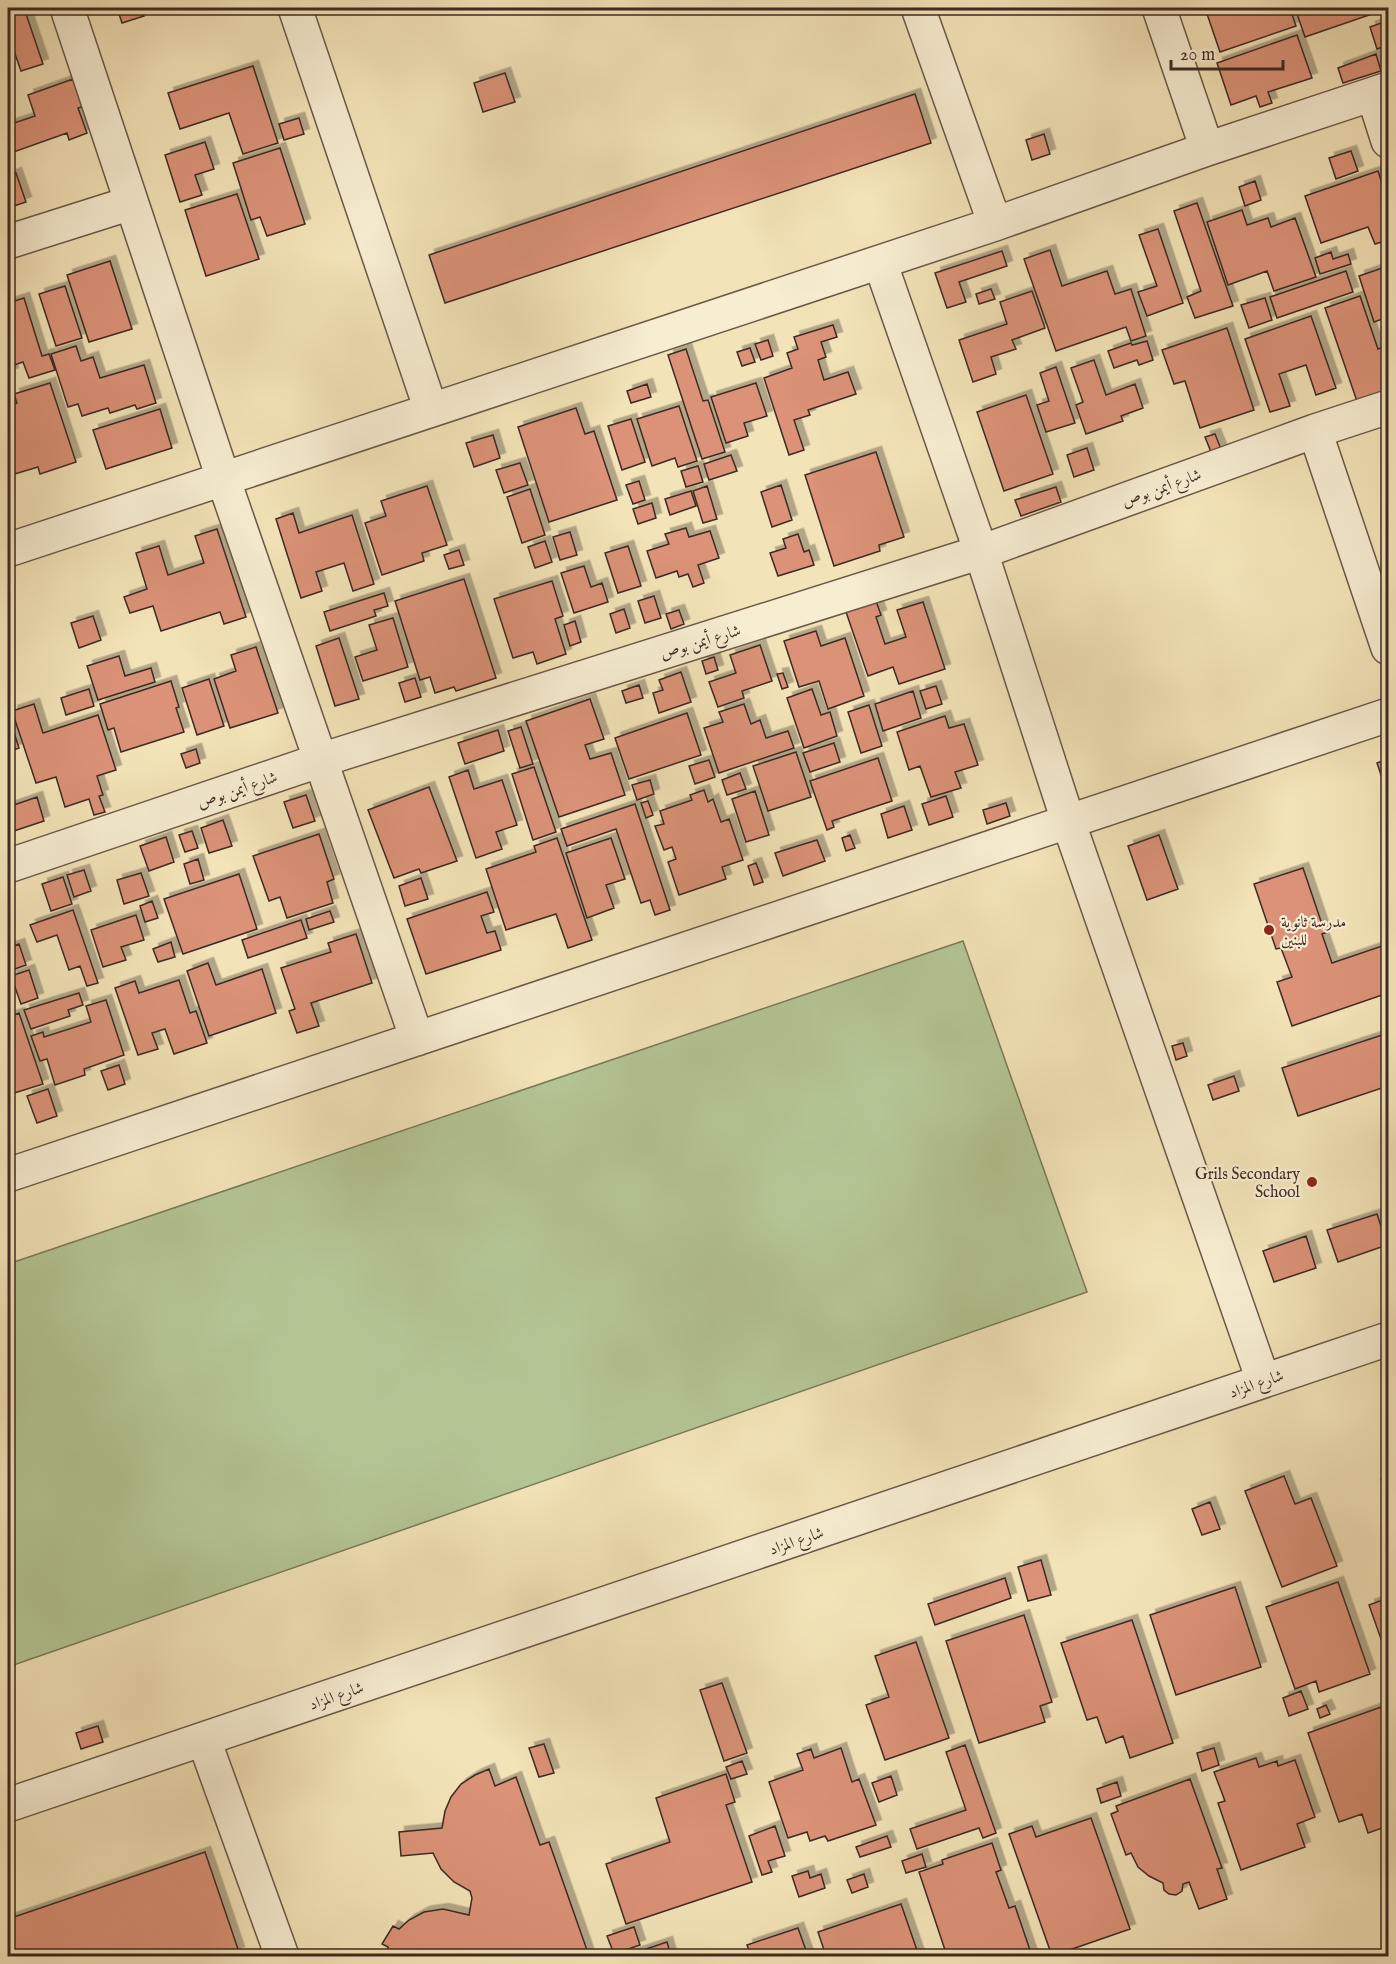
<svg xmlns="http://www.w3.org/2000/svg" width="1396" height="1964" font-family="'IM FELL English',Amiri,serif">
<defs>
<filter id="shadow"><feDropShadow dx="5.5" dy="-5.5" stdDeviation="0" flood-color="#0004"/></filter>
</defs>
<rect width="100%" height="100%" fill="#f3e3b8"/>
<filter id="stains"><feTurbulence type="fractalNoise" baseFrequency=".00333" numOctaves="4"/><feColorMatrix values="0 0 0 0 .2 0 0 0 0 .09 0 0 0 0 .02 0 0 0 .5 -.17"/></filter>
<radialGradient id="worn" r=".72"><stop offset=".6" stop-color="#630" stop-opacity="0"/><stop offset="1" stop-color="#630" stop-opacity=".3"/></radialGradient>
<!-- green -->
<path fill="#b4c594" stroke="#79785b" stroke-width="1.5" d="M963 941 1087 1292 8 1667V1264Z"/>
<!-- building -->
<path fill="#db9278" stroke="#3e2a22" stroke-width="1.5" filter="url(#shadow)" d="M8 8H24L43 64 21 71 13 48 8 50Z
M117 8H141L144 16 122 23Z
M1205 8H1290L1296 26 1220 52Z
M1295 8H1370L1372 14 1305 37Z
M1387 21 1388 26V45L1377 49 1370 27Z
M1297 35 1312 78 1268 92 1272 103 1260 107 1256 96 1231 105 1217 63Z
M1376 54 1381 71 1343 83 1338 68Z
M253 66 278 143 243 154 229 113 180 129 168 93Z
M505 73 515 102 483 112 474 83Z
M73 79 82 107 78 108 87 133 69 140 67 133 8 154V125L35 116 28 95Z
M915 94 931 143 445 303 429 255Z
M299 118 304 134 284 140 279 124Z
M1044 134 1050 154 1032 160 1026 140Z
M205 142 214 169 195 175 202 195 180 202 165 155Z
M280 148 305 224 267 236 260 217 251 220 233 163Z
M1351 151 1358 171 1336 179 1329 158Z
M1378 171 1388 202V240L1375 244 1368 227 1321 243 1305 196Z
M16 173 26 202 8 208V176Z
M1255 181 1261 200 1245 206 1239 187Z
M237 194 259 259 206 276 185 210Z
M1197 203 1233 306 1195 318 1187 297 1201 291 1174 211Z
M1242 210 1247 225 1268 218 1271 227 1295 218 1316 277 1274 291 1267 271 1228 285 1207 222Z
M1158 229 1183 303 1147 316 1138 292 1157 286 1139 235Z
M1050 250 1062 286 1107 271 1115 294 1131 289 1146 336 1131 341 1126 327 1056 351 1024 259Z
M1002 251 1007 266 959 282 966 302 947 308 935 273Z
M1331 252 1333 259 1348 254 1351 264 1320 274 1315 258Z
M110 261 132 329 89 342 67 275Z
M1388 266V317L1374 322 1359 276Z
M1346 271 1353 292 1277 318 1270 297Z
M65 286 82 338 56 346 39 294Z
M991 289 995 299 979 304 976 294Z
M1032 291 1045 328 1012 340 1016 349 991 357 996 374 973 382 959 340 1007 324 1000 302Z
M1360 296 1378 349 1388 345V373L1387 374 1388 379V398L1359 407 1325 308Z
M24 298 42 356 49 354 55 370 29 378 23 362 11 366 13 373 8 375V303Z
M1265 298 1272 320 1249 328 1241 305Z
M1311 316 1336 388 1316 395 1306 365 1279 374 1290 406 1270 412 1245 339Z
M833 325 837 337 821 342 826 357 818 360 824 380 848 372 856 394 808 410 810 415 794 420 804 450 789 455 764 378 792 368 787 353 798 349 794 337Z
M1227 328 1254 410 1200 428 1185 381 1174 384 1162 350Z
M768 340 773 356 761 360 755 344Z
M1147 341 1153 360 1139 365 1137 360 1114 368 1108 351 1131 343 1132 345Z
M76 346 81 361 93 357 100 378 144 365 156 403 137 409 135 405 110 413 108 408 82 416 78 404 68 407 51 354Z
M750 348 755 362 742 366 737 352Z
M686 349 703 401 708 400 725 452 702 459 668 355Z
M1094 360 1106 395 1135 384 1143 408 1121 416 1123 421 1086 434 1076 405 1083 402 1071 368Z
M1056 367 1075 423 1046 432 1037 405 1049 401 1040 373Z
M50 383 76 462 40 474 38 467 8 476V406L17 403 14 394Z
M756 383 767 416 744 423 748 436 726 443 711 397Z
M647 384 651 397 631 403 627 391Z
M1026 395 1053 474 1004 491 977 412Z
M679 406 697 461 678 467 675 458 652 466 637 419Z
M576 408 585 434 594 431 617 500 549 522 518 427Z
M160 409 172 448 106 469 93 430Z
M631 419 645 462 622 470 608 426Z
M1215 434 1221 449 1211 452 1205 437Z
M493 435 500 458 474 467 466 443Z
M1087 448 1094 470 1074 477 1067 455Z
M876 452 904 537 879 545 880 551 834 566 805 475Z
M731 455 737 471 709 480 704 464Z
M520 463 528 485 504 493 496 470Z
M698 466 703 482 686 487 681 471Z
M639 481 645 500 633 504 626 485Z
M781 485 792 520 772 527 761 492Z
M427 486 447 545 422 553 424 561 382 575 365 523 386 516 381 501Z
M707 486 717 519 703 523 693 491Z
M1056 487 1061 502 1021 516 1015 500Z
M530 489 545 535 522 543 507 497Z
M691 491 696 506 670 515 665 499Z
M652 503 656 518 638 524 633 509Z
M293 513 299 533 352 515 374 584 353 591 344 563 316 572 322 591 301 598 276 519Z
M686 528 689 537 710 531 719 558 698 565 704 583 693 587 688 574 679 577 677 571 656 578 647 551 669 544 665 534Z
M217 529 246 617 224 624 220 612 161 631 153 606 130 613 124 597 147 589 136 553 159 546 168 575 204 563 195 536Z
M570 532 577 555 560 560 553 537Z
M798 534 804 552 809 550 814 565 778 576 770 553 786 548 783 539Z
M545 541 552 562 535 568 528 547Z
M628 546 641 586 618 593 605 553Z
M459 550 464 565 449 569 444 555Z
M584 566 591 587 602 583 608 602 574 613 561 573Z
M464 579 496 678 456 691 454 687 435 693 430 677 420 680 395 601Z
M552 581 563 616 555 619 566 654 537 664 533 652 513 658 494 599Z
M384 593 388 606 374 610 376 616 330 631 324 612Z
M654 596 661 618 645 623 638 601Z
M876 601 881 615 876 617 885 644 906 637 897 610 923 602 945 669 899 684 893 667 868 676 846 612Z
M624 609 630 628 616 633 610 614Z
M679 610 684 624 671 629 666 614Z
M93 616 101 640 79 648 71 623Z
M393 618 408 667 363 681 355 657 377 650 369 625Z
M575 621 581 642 570 646 564 625Z
M816 631 821 646 845 638 864 696 828 709 819 681 799 687 784 641Z
M339 638 359 699 335 706 316 646Z
M760 645 772 681 742 691 744 698 718 707 709 682 736 673 730 655Z
M256 647 278 713 230 728 214 679 236 671 231 655Z
M119 656 125 676 151 668 155 682 98 700 87 666Z
M714 657 718 670 706 674 702 661Z
M681 672 691 702 659 713 653 693 663 690 659 680Z
M783 673 788 687 782 689 777 674Z
M415 678 421 697 405 702 399 683Z
M209 679 224 726 197 735 182 688Z
M171 681 179 707 176 708 184 732 121 752 114 728 108 730 100 704Z
M639 685 643 698 626 703 622 691Z
M936 686 942 704 926 709 920 691Z
M89 689 94 706 66 715 61 698Z
M812 689 821 715 830 712 837 736 804 748 787 698Z
M913 691 921 718 883 731 875 704Z
M590 699 604 739 585 745 590 759 611 753 625 795 559 817 526 721Z
M34 704 43 733 98 715 116 770 97 776 103 795 99 796 105 812 94 815 89 799 65 807 56 777 36 783 12 711Z
M744 704 751 724 760 720 766 738 788 731 794 748 719 773 704 728 723 722 719 712Z
M869 705 882 746 861 753 848 712Z
M687 713 701 755 629 779 615 738Z
M945 716 949 728 964 724 978 765 955 772 961 788 931 797 920 766 909 770 897 732Z
M12 726 19 748 8 752V728Z
M521 727 533 764 520 768 508 731Z
M498 730 504 751 465 764 458 743Z
M834 743 840 762 810 772 803 753Z
M196 749 200 763 186 768 181 754Z
M796 752 811 797 768 811 753 766Z
M878 758 892 801 832 821 834 827 827 830 810 781Z
M1388 759V789L1386 790 1377 763Z
M709 760 715 777 695 784 689 766Z
M534 767 556 832 533 840 512 774Z
M468 770 474 789 502 780 517 825 496 832 502 849 476 858 449 777Z
M740 773 746 789 727 795 722 780Z
M650 780 654 794 637 800 632 785Z
M429 787 457 861 421 873 419 869 394 878 368 810Z
M704 790 708 802 713 799 721 822 729 819 743 860 722 867 726 879 679 895 668 862 676 859 672 847 664 850 655 826 664 824 660 811 692 800 690 795Z
M755 791 769 835 746 842 732 799Z
M306 795 315 821 293 828 284 802Z
M946 796 953 817 929 825 922 804Z
M37 797 44 821 8 833V807Z
M648 801 653 815 646 818 641 803Z
M1006 803 1010 816 987 824 983 810Z
M635 804 670 910 655 915 650 900 641 903 616 829 567 846 561 829Z
M904 806 912 830 888 838 881 814Z
M223 820 232 846 209 853 201 828Z
M192 831 198 848 185 852 179 835Z
M319 834 334 879 327 882 333 903 287 918 280 897 269 901 253 856Z
M850 835 855 848 846 851 842 838Z
M1159 835 1178 889 1147 900 1128 846Z
M166 837 174 862 149 871 140 846Z
M557 838 592 940 568 948 556 914 506 930 486 869 536 852 534 846Z
M611 838 625 879 606 885 614 908 587 918 566 853Z
M817 840 825 861 783 876 775 853Z
M198 859 204 880 190 884 184 864Z
M756 863 763 882 754 885 748 866Z
M1303 868 1325 933 1322 934 1332 963 1388 944V993L1292 1026 1277 982 1292 977 1281 948 1276 949 1254 884Z
M84 870 91 891 74 897 67 875Z
M141 873 149 896 124 904 117 880Z
M239 874 257 929 183 954 164 899Z
M63 877 72 904 51 911 42 884Z
M421 878 428 899 405 906 399 886Z
M487 892 494 912 481 916 487 933 495 931 501 950 426 974 407 919Z
M152 901 158 918 145 922 140 906Z
M73 910 98 983 87 986 80 966 69 970 57 935 37 942 30 925Z
M330 911 334 922 309 930 306 919Z
M136 915 144 940 121 947 126 960 103 967 91 930Z
M301 920 307 938 248 958 242 940Z
M356 934 372 983 311 1003 319 1026 297 1033 289 1011 295 1009 281 968 331 952 328 943Z
M171 942 175 957 158 962 153 949Z
M19 944 26 965 12 970 8 956V948Z
M208 963 216 985 262 969 276 1013 209 1036 187 971Z
M29 970 38 998 21 1004 11 976Z
M179 980 190 1013 196 1011 207 1043 174 1054 165 1029 152 1033 158 1049 138 1055 115 988 135 981 139 993Z
M79 993 83 1005 68 1010 70 1016 31 1029 24 1010Z
M106 1000 124 1055 84 1069 85 1075 55 1085 47 1059 40 1061 31 1036 43 1032 44 1037 91 1022 86 1006Z
M19 1013 43 1084 8 1095V1017Z
M1388 1033V1086L1298 1116 1282 1068Z
M1183 1043 1187 1056 1176 1060 1172 1046Z
M119 1065 125 1084 108 1090 101 1071Z
M1234 1076 1239 1091 1213 1100 1208 1085Z
M48 1089 57 1116 37 1123 27 1096Z
M1377 1214 1387 1245 1338 1262 1327 1230Z
M1306 1236 1316 1268 1274 1282 1263 1251Z
M1284 1476 1295 1504 1311 1498 1337 1566 1282 1587 1245 1491Z
M1388 1477V1499L1381 1479Z
M1210 1502 1220 1529 1202 1535 1192 1509Z
M1041 1560 1051 1595 1028 1601 1018 1567Z
M1005 1578 1011 1598 935 1625 928 1604Z
M1338 1582 1370 1674 1319 1692 1316 1681 1295 1689 1266 1607Z
M1235 1587 1261 1667 1176 1695 1150 1615Z
M1388 1598V1655L1387 1656 1369 1605Z
M1024 1615 1052 1702 1040 1706 1045 1722 979 1743 946 1641Z
M1132 1620 1173 1743 1130 1758 1123 1736 1106 1743 1097 1717 1087 1720 1061 1643Z
M916 1642 949 1738 885 1760 866 1705 889 1697 875 1656Z
M722 1683 747 1753 724 1761 700 1690Z
M1301 1691 1308 1709 1289 1716 1283 1698Z
M1326 1705 1330 1714 1320 1718 1317 1709Z
M1384 1706 1388 1717V1826L1368 1833 1362 1814 1339 1822 1308 1733Z
M98 1726 103 1742 81 1749 76 1733Z
M544 1744 554 1773 539 1777 529 1748Z
M965 1745 996 1833 983 1838 979 1828 917 1849 910 1829 966 1810 946 1752Z
M841 1748 852 1782 859 1779 876 1825 828 1841 825 1836 810 1841 807 1832 788 1838 769 1782 803 1770 797 1754 811 1749 814 1758Z
M1214 1748 1219 1765 1202 1771 1197 1753Z
M1256 1758 1259 1767 1277 1761 1278 1766 1295 1760 1315 1817 1297 1824 1305 1847 1241 1870 1218 1803 1225 1801 1214 1772Z
M742 1761 747 1774 731 1779 726 1767Z
M489 1769 495 1786 516 1777 540 1845 549 1842 588 1953 579 1956H386L388 1947 382 1944 393 1926 399 1929 409 1920 424 1912 443 1909 469 1915 472 1898 470 1891 454 1882 441 1869 433 1853 401 1856 399 1832 442 1828 445 1811 451 1797 461 1784 475 1775Z
M726 1774 735 1802 726 1805 752 1882 626 1924 606 1864 670 1842 656 1798Z
M891 1776 897 1795 879 1802 872 1783Z
M1190 1779 1222 1868 1217 1869 1227 1899 1199 1909 1189 1882 1183 1884 1182 1891 1176 1895 1169 1894 1164 1890 1163 1883 1149 1876 1138 1867 1131 1853 1126 1855 1111 1814 1118 1811 1116 1806Z
M1117 1782 1121 1796 1101 1803 1097 1789Z
M1091 1818 1130 1929 1052 1956 1009 1834 1032 1826 1036 1837Z
M775 1826 785 1856 768 1861 772 1872 762 1875 749 1836Z
M887 1836 891 1847 860 1857 856 1847Z
M992 1843 1001 1870 996 1872 1009 1908 1015 1906 1032 1956H947L919 1872 943 1864 942 1860Z
M205 1852 239 1952 227 1956H8V1919Z
M922 1854 926 1867 906 1873 902 1861Z
M808 1871 810 1878 821 1874 825 1888 799 1897 792 1876Z
M864 1874 868 1887 852 1893 847 1880Z
M901 1904 919 1956H826L818 1932Z
M634 1927 640 1945 614 1954 607 1936Z
M798 1928 808 1956H751L747 1945Z
M667 1942 671 1956H628V1955Z"/>
<g fill="none" stroke-linecap="round" stroke-linejoin="round">
<!-- minor casing -->
<g stroke="#6b5848" stroke-width="36">
<path id="minor" d="M67 8 223 478 417 1039
M295 8 431 410
M918 8 995 224
M1159 8 1207 149
M1373 94 1388 141
M8 242 131 203
M880 262 981 552 1068 821 1263 1380
M1315 431 1388 648
M8 550 995 224 1207 149 1388 89
M8 866 321 760 981 552 1315 431 1388 407
M8 1175 1388 715
M204 1740 282 1956
M8 1805 1388 1339"/>
</g>
<!-- minor -->
<use href="#minor" stroke="#f7edd1" stroke-width="33"/>
</g>
<!-- markers -->
<g fill="#8f2418" stroke="#f7edd1" stroke-width="2">
<circle cx="1269" cy="930" r="6"/>
<circle cx="1312" cy="1182" r="6"/>
</g>
<g text-anchor="middle" stroke-width="4.5" stroke-linejoin="round" paint-order="stroke">
<!-- street labels -->
<g font-size="16" fill="#3e2a22" stroke="#f7edd1">
<text transform="translate(1161 487) rotate(-20)" y="6">شارع أيمن بوص</text>
<text transform="translate(700 641) rotate(-17)" y="6">شارع أيمن بوص</text>
<text transform="translate(237 789) rotate(-19)" y="6">شارع أيمن بوص</text>
<text transform="translate(1256 1383) rotate(-19)" y="6">شارع المزاد</text>
<text transform="translate(796 1540) rotate(-19)" y="6">شارع المزاد</text>
<text transform="translate(336 1695) rotate(-19)" y="6">شارع المزاد</text>
</g>
<!-- poi labels -->
<g font-size="16" fill="#3e2a22" stroke="#f7edd1" text-anchor="start">
<text x="1281" y="927">مدرسة ثانوية<tspan x="1281" dy="18">للبنين</tspan></text>
<text x="1300" y="1179" text-anchor="end">Grils Secondary<tspan x="1300" dy="18">School</tspan></text>
</g>
</g>
<!-- margin -->
<rect width="1396" height="1964" fill="none" stroke="#f3e3b8" stroke-width="30"/>
<rect x="9" y="9" width="1378" height="1946" fill="none" stroke="#3e2a22" stroke-width="3"/>
<rect x="15" y="15" width="1366" height="1934" fill="none" stroke="#3e2a22" stroke-width="1.5"/>
<!-- scale -->
<path d="M1171 60v9h112v-9" fill="none" stroke="#3e2a22" stroke-width="3"/>
<text x="1180" y="60" font-size="18" fill="#3e2a22" stroke="#f7edd1" stroke-width="4.5" paint-order="stroke">20 m</text>
<rect width="100%" height="100%" filter="url(#stains)"/>
<rect width="100%" height="100%" fill="url(#worn)"/>
</svg>
